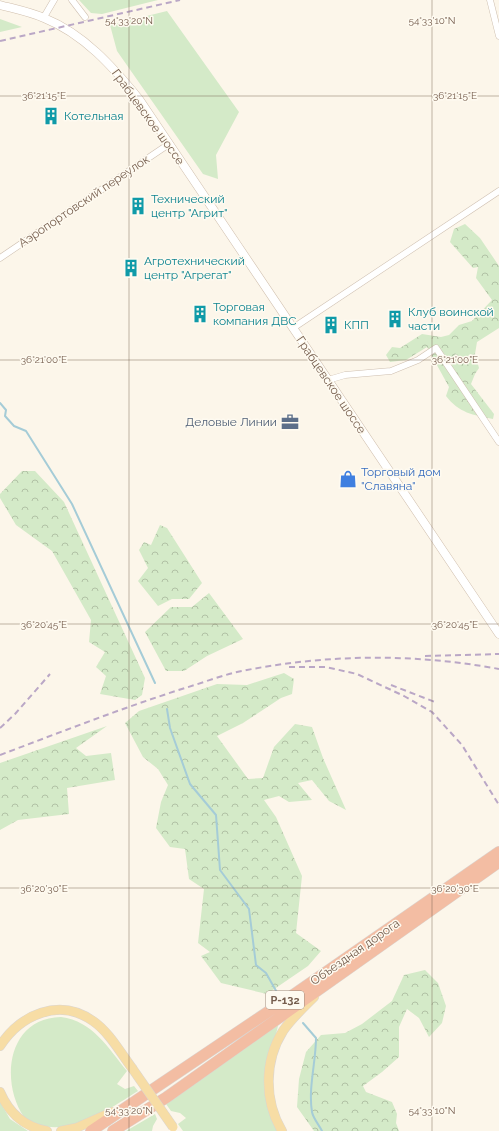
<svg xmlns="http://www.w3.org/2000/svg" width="499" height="1131" font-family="Raleway,sans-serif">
<defs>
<pattern id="forest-crowns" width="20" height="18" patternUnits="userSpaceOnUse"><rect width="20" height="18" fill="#d4eac8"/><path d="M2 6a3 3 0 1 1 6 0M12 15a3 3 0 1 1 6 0" fill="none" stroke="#b1c1a5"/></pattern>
</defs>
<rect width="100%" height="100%" fill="#fcf6ea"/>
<!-- green -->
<path fill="#d4eac8" d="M79 0H158L102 14 91 13Z
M167 11 239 112 216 155 218 179 203 174 117 51 110 25Z
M0 19 22 27 0 32Z
M61 1017C93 1021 108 1048 127 1071L117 1084 125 1089 134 1086 138 1091C114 1106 88 1124 59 1127 47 1128 33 1124 24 1117 0 1082 7 1018 61 1017Z
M279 1022 274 1042 270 1115 277 1131H183L178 1124 186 1118 180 1113 171 1111 166 1104Z
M0 1102 10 1119 28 1131H0Z
M155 1114 157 1119 153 1126 152 1131H126Z"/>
<!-- forest -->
<path fill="url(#forest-crowns)" d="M465 224 480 238 499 266V328L477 342 475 354 479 368 475 374 471 384 494 414 493 419C473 415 459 413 446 396L449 387 427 347 406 360 390 362 386 355 392 347 400 348 422 334 441 337 449 335 459 325 472 321 492 300 476 278 478 267 473 268 450 242 454 229Z
M22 471H35L64 502 145 678 142 695 135 700 100 694 106 676 96 667 105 652 89 642 91 620 52 551 16 525 0 498V494Z
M160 525 167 528 202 583 189 599H172L158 606 138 581 148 568 139 550 144 542 151 545Z
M209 593 243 639 207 656 184 671H166L145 632 171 607H192Z
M284 673 294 679 292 694 281 698 243 723 217 736 248 779 263 778 274 747 295 724 312 727 323 758 346 810 329 801 312 780 298 783 312 800 289 802 279 796 264 800 276 817 302 876 296 933 321 951 308 966 267 994 221 983 201 956 210 952 198 943 204 889 189 879 185 849 170 847 156 828 161 802 168 785 158 769 143 757 125 723 139 711 217 684 247 685Z
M107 726 76 748 86 756 111 753 115 780 67 788 69 814 18 820 0 830V763Z
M425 970 438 983 446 1006 442 1023 429 1037 419 1018 407 1009 399 1027V1057L382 1072 363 1086 366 1092 392 1102 397 1114 396 1123 399 1131H314L297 1107 299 1079 306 1052 321 1035 345 1033 362 1024 392 1001 404 975Z"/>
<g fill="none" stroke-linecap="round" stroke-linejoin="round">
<!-- stream -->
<path stroke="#a5ccd7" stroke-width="2" d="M0 403 6 410 5 416 14 426 26 431 72 504 155 683
M167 709 170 728 190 784 216 815 220 870 249 909 256 965 266 973 279 996
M303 1023 316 1038C316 1062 308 1088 312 1112 313 1118 319 1125 322 1131"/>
<!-- street casing -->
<g stroke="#cebfb0" stroke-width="7">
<path id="street" d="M72 0 85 17
M490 0 499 36
M44 17 54 0
M0 258 169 144
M293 328 499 191
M328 380 345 375 391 371 418 360 436 348 499 442"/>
</g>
<!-- secondary casing -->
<g stroke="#d0bfad" stroke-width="9">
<path id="secondary" d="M0 5C15 9 30 12 44 18 84 34 113 67 139 99L499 634"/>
</g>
<!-- primary casing -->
<g stroke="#dbd5d1" stroke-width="10">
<path id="primary" d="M0 1046C20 1015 59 997 93 1021 109 1032 120 1052 132 1068
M0 1092C9 1113 25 1127 47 1131
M61 1131 76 1128 112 1112
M282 1131C264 1101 264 1061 283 1031 291 1019 303 1008 314 997"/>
</g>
<!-- highway casing -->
<g stroke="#dbd5d1" stroke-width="12">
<path id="highway" d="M91 1131 296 993 499 852
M113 1131 167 1097 499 862"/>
</g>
<!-- street -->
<use href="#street" stroke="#fff" stroke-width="6"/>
<!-- secondary -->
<use href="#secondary" stroke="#fff" stroke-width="8"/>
<!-- primary -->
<use href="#primary" stroke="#f7dda5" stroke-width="9"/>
<!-- highway -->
<use href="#highway" stroke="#f3bda3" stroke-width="11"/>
<!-- rail -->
<path stroke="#baa7c6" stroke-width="2" stroke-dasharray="6 4" stroke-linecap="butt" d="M0 41 180 0
M425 656 499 654
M289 667H326L357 674 404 696 432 712 462 745 499 805
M391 685 435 702
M0 728 15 714 50 674
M0 755C61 732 122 708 185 688 202 683 220 676 237 672 323 654 413 653 499 669"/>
<!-- primary-bridge casing -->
<g stroke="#dbd5d1" stroke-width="10" stroke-linecap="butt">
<path id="primary-bridge" d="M132 1068 173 1127"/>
</g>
<!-- primary-bridge -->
<use href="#primary-bridge" stroke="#f7dda5" stroke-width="9"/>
</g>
<!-- ticks -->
<path fill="none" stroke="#765e4e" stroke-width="1" stroke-opacity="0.45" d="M129 0V1131M432 0V1131M0 96H499M0 360H499M0 624H499M0 888H499"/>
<!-- icons -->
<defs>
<g id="building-bare" transform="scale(1.38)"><path d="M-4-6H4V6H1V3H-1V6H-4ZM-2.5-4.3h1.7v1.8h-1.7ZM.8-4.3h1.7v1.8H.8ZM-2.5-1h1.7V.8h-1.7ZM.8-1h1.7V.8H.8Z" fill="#0f9aa8" stroke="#fefaf0" stroke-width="2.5" paint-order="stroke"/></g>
<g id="office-bare" transform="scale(1.38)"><path d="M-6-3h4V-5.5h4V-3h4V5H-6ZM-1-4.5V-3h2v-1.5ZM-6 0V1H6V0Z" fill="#5c6f8a" stroke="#fefaf0" stroke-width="2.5" paint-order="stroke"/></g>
<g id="shop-bare" transform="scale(1.38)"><path d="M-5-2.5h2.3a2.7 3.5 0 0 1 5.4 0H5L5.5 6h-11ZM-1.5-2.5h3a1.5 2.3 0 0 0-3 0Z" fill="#3f7fe0" stroke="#fefaf0" stroke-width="2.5" paint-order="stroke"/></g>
</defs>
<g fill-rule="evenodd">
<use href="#building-bare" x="51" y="116"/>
<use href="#building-bare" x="138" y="206"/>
<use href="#building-bare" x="131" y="268"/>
<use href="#building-bare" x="200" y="314"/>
<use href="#building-bare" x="395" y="319"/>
<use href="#building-bare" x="331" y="325"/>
<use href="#office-bare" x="290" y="422"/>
<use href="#shop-bare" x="348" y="479"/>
</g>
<g text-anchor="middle" stroke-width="3" stroke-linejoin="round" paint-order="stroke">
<!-- shield labels -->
<rect fill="#fefaf0" stroke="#9f8d7f" stroke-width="1" x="266" y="991" width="38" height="18" rx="3"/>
<g font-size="11" font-weight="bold" fill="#765e4e">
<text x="285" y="1004">Р-132</text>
</g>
<!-- culture labels -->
<g font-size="12" fill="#0d838f" stroke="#fefaf0" text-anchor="start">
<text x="64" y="120">Котельная</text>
<text x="151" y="203">Технический<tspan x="151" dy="14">центр "Агрит"</tspan></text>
<text x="144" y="265">Агротехнический<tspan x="144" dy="14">центр "Агрегат"</tspan></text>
<text x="213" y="311">Торговая<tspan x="213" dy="14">компания ДВС</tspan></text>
<text x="408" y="316">Клуб воинской<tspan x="408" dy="14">части</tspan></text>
<text x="344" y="329">КПП</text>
</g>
<!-- street labels -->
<g font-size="12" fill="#765e4e" stroke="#fefaf0">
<text transform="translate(148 117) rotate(54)" y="4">Грабцевское шоссе</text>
<text transform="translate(84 201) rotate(-34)" y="4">Аэропортовский переулок</text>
<text transform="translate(331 385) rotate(56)" y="4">Грабцевское шоссе</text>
<text transform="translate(355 952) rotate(-35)" y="4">Объездная дорога</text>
</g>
<!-- service labels -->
<g font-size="12" fill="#4e5e75" stroke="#fefaf0" text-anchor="end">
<text x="277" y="426">Деловые Линии</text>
</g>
<!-- shop labels -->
<g font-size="12" fill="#366cbe" stroke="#fefaf0" text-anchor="start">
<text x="361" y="476">Торговый дом<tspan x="361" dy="14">"Славяна"</tspan></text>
</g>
</g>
<g font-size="10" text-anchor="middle" fill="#765e4e" stroke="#fefaf0" stroke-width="3" stroke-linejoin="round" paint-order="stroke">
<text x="129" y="24">54°33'20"N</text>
<text x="432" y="24">54°33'10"N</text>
<text x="455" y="99">36°21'15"E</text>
<text x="44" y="99">36°21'15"E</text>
<text x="455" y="363">36°21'00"E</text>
<text x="44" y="363">36°21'00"E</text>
<text x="455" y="628">36°20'45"E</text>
<text x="44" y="628">36°20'45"E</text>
<text x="455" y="892">36°20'30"E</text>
<text x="44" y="892">36°20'30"E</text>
<text x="129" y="1114">54°33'20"N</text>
<text x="432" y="1114">54°33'10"N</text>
</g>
</svg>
